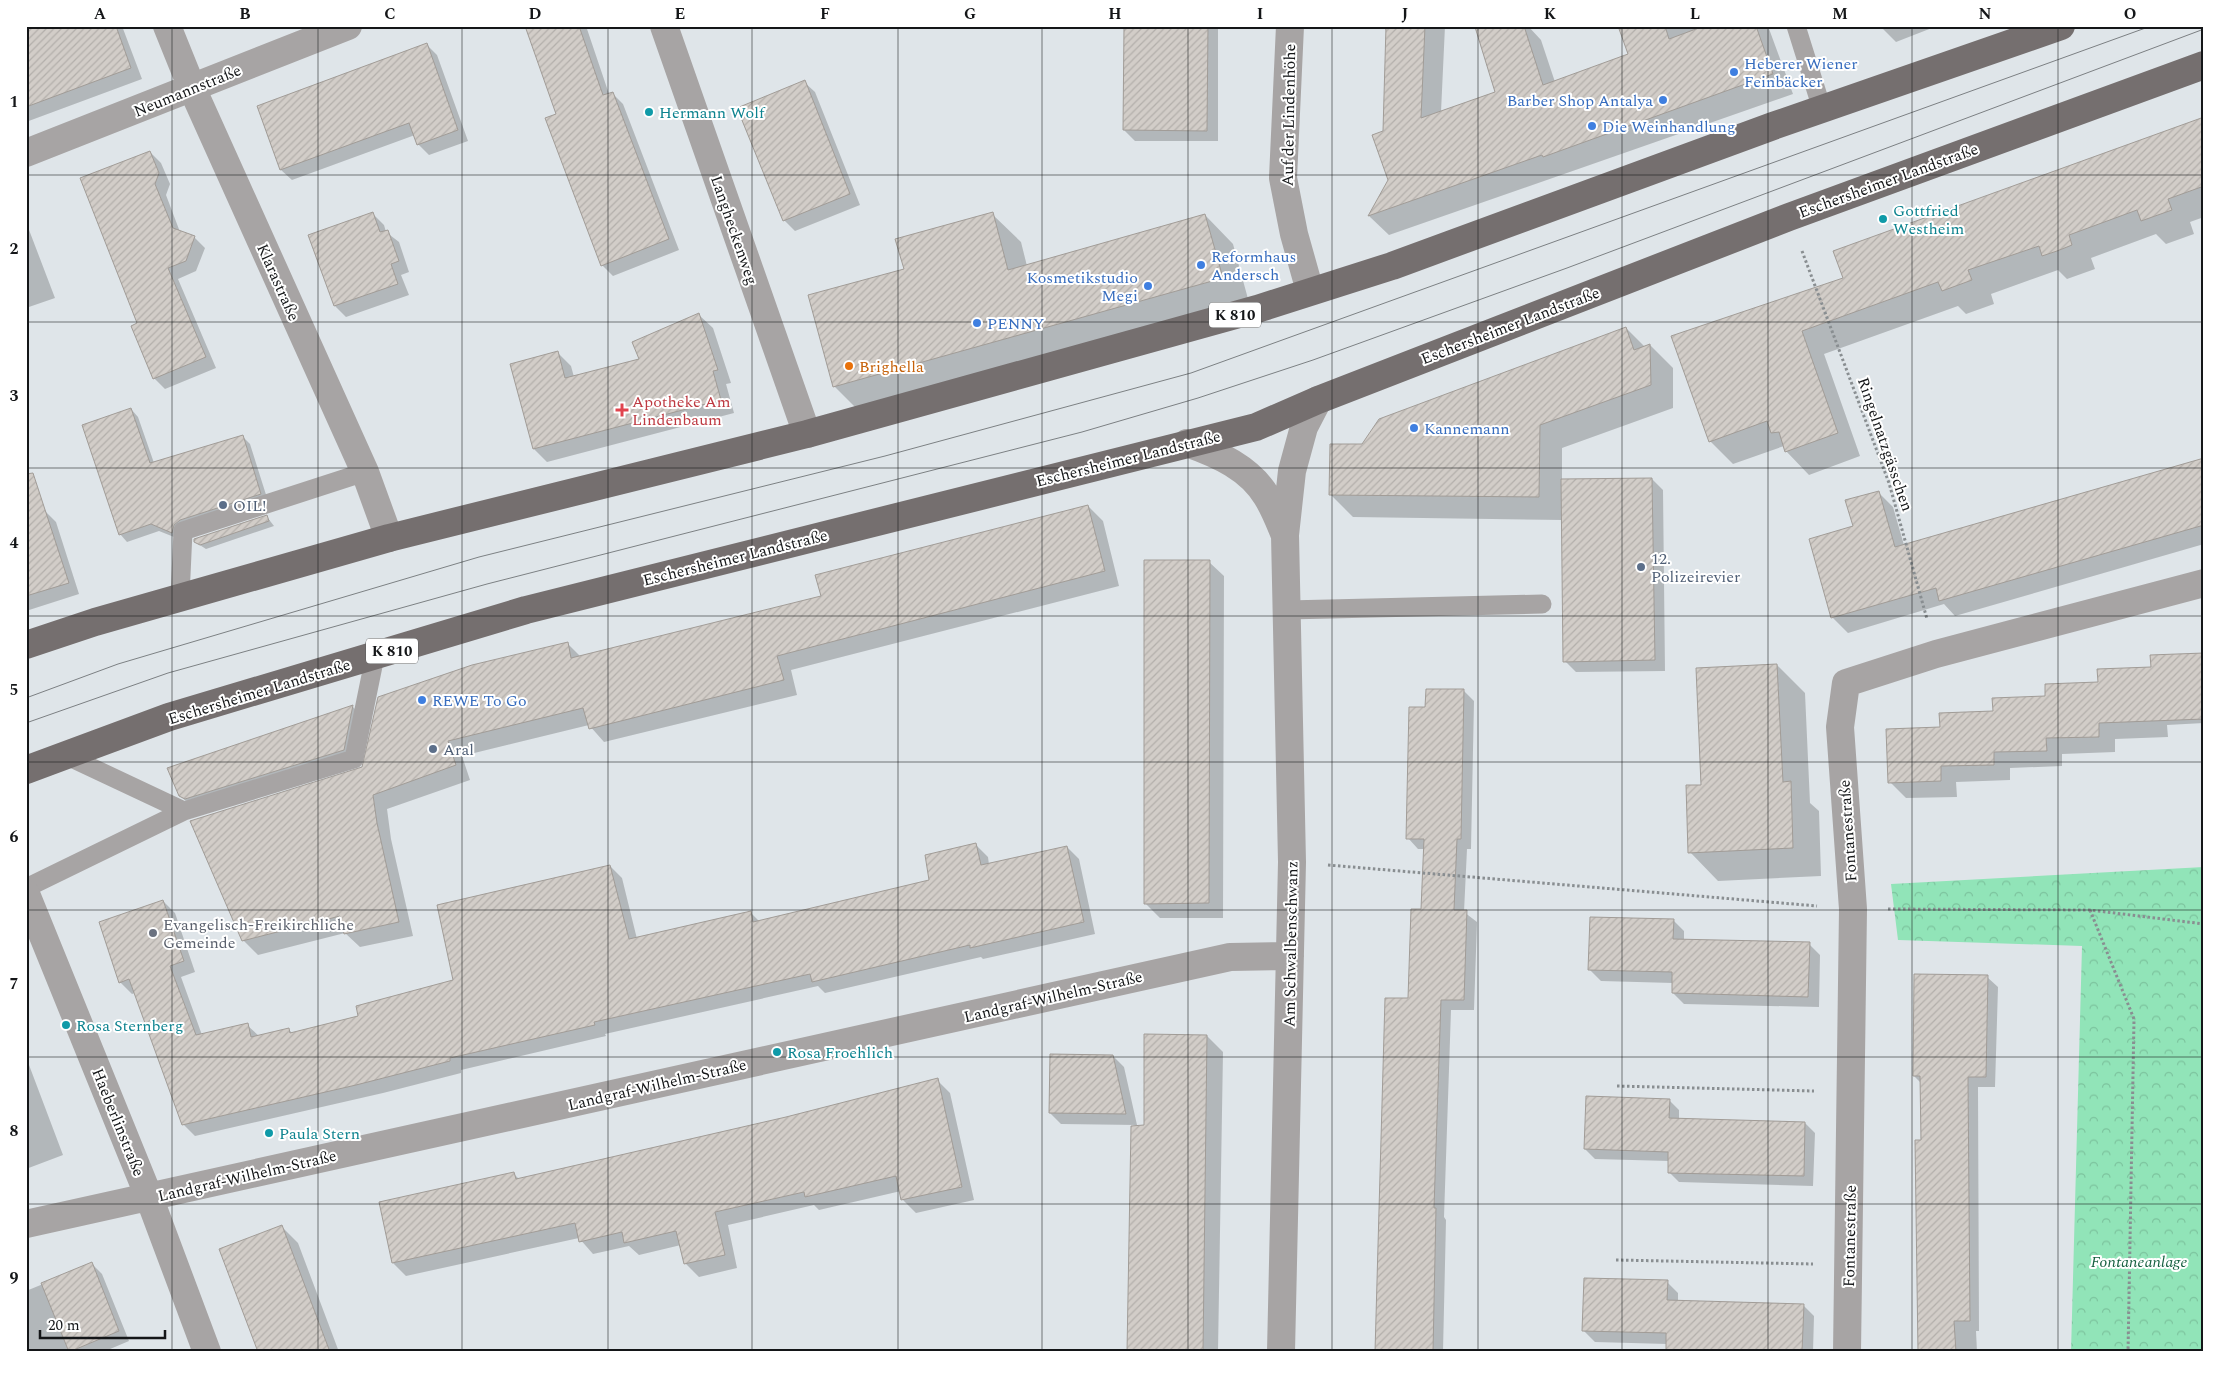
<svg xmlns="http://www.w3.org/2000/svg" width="2230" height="1378" font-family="Spectral,serif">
<defs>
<pattern id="park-crowns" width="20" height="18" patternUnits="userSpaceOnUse" patternTransform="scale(1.25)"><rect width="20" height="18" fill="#91e4b8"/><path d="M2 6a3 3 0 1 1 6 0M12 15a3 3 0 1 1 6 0" fill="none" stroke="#7cc39d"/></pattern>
<pattern id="building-hatch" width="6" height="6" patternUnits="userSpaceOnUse" patternTransform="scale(1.25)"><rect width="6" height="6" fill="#d2cdc8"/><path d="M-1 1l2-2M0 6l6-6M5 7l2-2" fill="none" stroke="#b3afab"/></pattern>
</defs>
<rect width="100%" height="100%" fill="#dfe5e9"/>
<!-- park -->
<path fill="url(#park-crowns)" d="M2204 867V1352H2071L2082 946 1898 940 1891 884Z"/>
<!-- shadow -->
<path fill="#0003" d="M46 26H122L142 79 26 122V34Z
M526 26H586L609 94 612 93 623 104 679 250 613 276 602 265 557 115Z
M1125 26H1218V141H1135L1124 130Z
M1383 26H1445L1441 112 1496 93 1478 34 1502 26H1528L1541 40 1555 82 1629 55 1619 26H1768L1793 94 1389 235 1369 216 1389 180 1384 132 1387 32Z
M1880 26H1937L1896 42Z
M426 44 437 55 468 141 429 155 418 144 415 135 292 180 281 170 258 106Z
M804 82 815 92 860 205 795 231 784 220Z
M2204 119V217L2190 222 2194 234 2166 244 2156 234 2091 258 2095 269 2067 279 2058 270 1991 294 1994 304 1966 314 1958 306 1824 354 1860 456 1809 475 1786 451 1784 446 1733 464 1710 441 1845 279Z
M150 152 161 163 170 184 166 195 180 232 194 237 205 248 196 271 178 279 216 368 165 389 154 378 139 324Z
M373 214 384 225 386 232 399 242 409 272 401 275 409 295 346 317 335 306Z
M992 214 1021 242 1027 266 1205 215 1233 244 1250 306 862 414 834 386 905 270Z
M26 222 55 298 26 308Z
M699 315 713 328 731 383 726 384 734 413 547 462 534 449 558 353 571 366 574 377 640 359Z
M1626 328 1645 347 1650 345 1673 368V408L1562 448V480L1652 479 1663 490 1665 671 1576 672 1565 661 1563 520 1353 517 1330 494 1363 445Z
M131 409 138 417 154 463 242 436 250 444 268 501 179 539 159 531 127 542 120 534Z
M2204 459V544L1955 616 1944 604 1848 633 1833 618 1811 540 1854 527 1878 492 1893 507 1904 545Z
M1088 506 1103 521 1119 586 791 670 797 695 604 742 589 725 462 756 470 780 387 809 391 839 413 936 360 947 345 933 258 955 243 940 363 768 567 643 581 657 822 597Z
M45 511 56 522 79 594 26 611V517Z
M267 517 274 526 206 549 195 542Z
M1209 562 1224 576 1223 918H1160L1145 903Z
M2204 654V723L2167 725 2168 737 2115 739V752L2062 754V766L2010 768V780L1956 782 1957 797 1906 798 1890 782 1941 728Z
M1777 665 1805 693 1810 803 1819 811 1821 876 1718 881 1690 852 1703 786Z
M1464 691 1474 701 1471 849H1467L1464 912 1477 922 1474 1010H1451L1444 1217 1446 1220 1443 1352H1376L1409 1000 1422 910 1425 849H1418L1408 838 1426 709Z
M353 707 358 712 349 755 186 801 180 796 169 769Z
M976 845 988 857 989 865 1067 847 1079 859 1095 934 983 959 981 957 825 993 818 986 605 1034 606 1036 461 1070V1073L383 1093 195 1136 183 1124 135 993 132 994 120 982 163 901 175 913 195 972 181 977 202 1035 247 1025 259 1036 288 1029 293 1034 360 1017 455 981 610 866 622 878 637 939 751 913 760 922 931 881Z
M1673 920 1684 931V941L1809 944 1820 955 1819 1007 1684 1004 1673 993V983L1601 981 1590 970Z
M1987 977 1998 987 1995 1087H1978L1979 1331H1976L1977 1352H1920L1921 1083 1914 1076Z
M1207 1036 1223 1052 1218 1352H1128L1145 1126Z
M1113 1056 1124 1067 1137 1125 1061 1124 1050 1113Z
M26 1057 63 1155 26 1169Z
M937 1080 950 1093 974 1200 916 1213 903 1200 901 1191 819 1210 814 1205 728 1225 737 1268 699 1277 686 1264 681 1245 639 1255 629 1246 593 1254 579 1238 406 1276 393 1263 514 1174 519 1179 786 1118Z
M1669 1100 1679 1110V1119L1805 1123 1815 1133 1813 1186 1679 1182 1669 1172V1161L1595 1159 1585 1149Z
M282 1227 298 1243 339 1352H259Z
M92 1264 102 1274 129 1341 103 1352H26V1291Z
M1667 1282 1678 1293V1302L1803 1305 1814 1316 1813 1352H1667V1344L1595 1342 1584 1331Z"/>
<!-- building -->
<path fill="url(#building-hatch)" stroke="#a19c97" d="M26 26H116L131 68 26 107Z
M525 26H579L603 95 613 92 669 239 601 266 545 118 556 114Z
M1124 26H1208L1207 131 1123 130Z
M1386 26H1425L1421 118 1495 92 1475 27 1524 26 1543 85 1628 54 1618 26H1665L1669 39 1704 26H1756L1773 74 1543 157 1542 155 1368 216 1388 180 1372 135 1383 131Z
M427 43 458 130 417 145 409 123 280 170 257 106Z
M805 80 850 194 783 221 737 108Z
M2204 117V186L2168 199 2172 210 2141 221 2137 210 2069 235 2072 245 2057 251 2042 256 2039 246 1968 270 1972 280 1942 291 1938 282 1802 331 1838 433 1785 452 1779 432 1771 433 1767 421 1709 442 1671 336 1843 278 1833 251Z
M150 151 159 173 155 184 173 228 195 236 186 261 168 268 206 357 153 379 131 326 137 323 80 178Z
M373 212 380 232 388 230 399 261 391 264 398 284 334 306 308 235Z
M993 212 1008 270 1205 214 1223 278 833 387 808 295 904 269 895 239Z
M699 313 718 370 713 371 721 400 533 449 510 364 558 351 565 378 639 359 632 342Z
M1626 327 1634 350 1650 344 1651 385 1540 425 1539 497 1329 495 1330 444H1362L1379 419Z
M131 408 150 463 243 435 261 494 180 520 174 525 172 533 151 524 119 535 82 425Z
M2204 458V525L1939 601 1936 588 1831 618 1809 539 1853 526 1845 500 1879 491 1895 547Z
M33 473 69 583 26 596V474Z
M1652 478 1655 660 1563 662 1561 479Z
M1088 505 1105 571 777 656 784 680 589 729 583 708 448 741 456 765 373 795 377 823 399 922 344 934 340 916 242 941 190 821 362 767 378 697 472 665 568 642 571 658 821 596 815 575Z
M267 515 269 521 200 545 194 542V539Z
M1144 560H1210L1209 903 1144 904Z
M2204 653V719L2099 723V737L2046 738 2047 751 1994 752V765L1941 766V781L1888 783 1886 729 1940 727 1939 713 1993 711 1992 698 2045 696V684L2098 682 2097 669 2151 667 2150 655Z
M1777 664 1783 782 1791 781 1793 848 1688 853 1686 785H1701L1696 668Z
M1426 689H1464L1461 839H1457L1454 910H1467L1464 1000H1441L1434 1208H1436L1433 1352H1375L1385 998H1408L1411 909H1421L1424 839H1406L1409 707H1425Z
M353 705 344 750 185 799 179 796 167 768Z
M976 843 981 865 1067 846 1084 922 970 948V945L812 982 810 974 594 1022 595 1025 450 1058V1061L356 1085 182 1125 129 979 119 983 99 922 163 900 184 961 170 966 196 1035 248 1023 251 1037 289 1028 290 1033 358 1016 356 1006 453 980 437 905 610 865 629 939 751 911 753 922 929 880 925 855Z
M1590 917 1674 919 1673 939 1810 942 1808 997 1672 993V972L1588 970Z
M1914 974 1988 975 1986 1077H1968L1970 1321H1954L1956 1352H1918L1915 1140H1921L1920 1076H1913Z
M1144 1034 1207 1035 1203 1352H1127L1131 1126 1144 1125Z
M1050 1054 1113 1055 1126 1114 1049 1113Z
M938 1078 962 1187 901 1200 896 1176 805 1197 804 1192 715 1212 725 1255 684 1264 676 1231 624 1243 622 1232 579 1242 575 1223 392 1263 379 1202 514 1172 516 1179 786 1117Z
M1586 1096 1670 1099 1669 1118 1805 1122 1804 1176 1668 1173V1152L1584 1149Z
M282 1225 330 1352H258L219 1249Z
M92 1262 119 1331 69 1352 41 1283Z
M1584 1278 1668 1280 1667 1300 1804 1304 1802 1352H1666V1333L1582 1331Z"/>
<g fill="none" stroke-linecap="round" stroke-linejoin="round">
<!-- path -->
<path stroke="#898e91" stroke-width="3" stroke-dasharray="2.5 2.5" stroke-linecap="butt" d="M1802 251 1889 483 1927 619
M1328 865 1817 906
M1888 909 2090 910 2204 924
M2090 910 2134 1019 2128 1352
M1617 1086 1814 1091
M1616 1260 1813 1264"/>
<!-- service -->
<path stroke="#a7a4a4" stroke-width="19" d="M1796 26 1822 109
M180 597 183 531 365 472
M1287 610 1542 604
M67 756 184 811
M26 888 184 811 354 759 375 656"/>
<!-- minor -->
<path stroke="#a7a4a4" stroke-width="28" d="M167 26 192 88 365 472 389 538
M664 26 807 434
M1290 26 1283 178 1294 234 1310 291
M26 153 348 26
M1187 443C1218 454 1250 468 1267 497 1274 508 1279 521 1284 533
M26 894 149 1197 207 1352
M26 1224 1230 957 1290 956
M1281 1352 1292 862 1285 535 1292 471 1304 427 1318 400
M1847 1352 1853 909 1840 727 1846 683 1936 654 2204 583"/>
<!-- primary -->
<path stroke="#756f6f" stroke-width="28" d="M26 645 95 622 389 538 807 434 1257 309 1392 266 1773 126 2061 26
M26 770 169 717 526 610 1256 427 1318 400 1789 217 2204 65"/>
<!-- tram -->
<path stroke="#7c8083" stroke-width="1" d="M26 698 118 664 479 557 885 456 1191 373 2151 26
M26 723 168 673 487 584 1082 432 1198 398 1313 360 1567 268 2204 29"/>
</g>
<!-- grid -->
<path fill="none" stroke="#141618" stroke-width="1" stroke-opacity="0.55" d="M172 26V1352M318 26V1352M462 26V1352M608 26V1352M752 26V1352M898 26V1352M1042 26V1352M1188 26V1352M1332 26V1352M1478 26V1352M1622 26V1352M1768 26V1352M1912 26V1352M2058 26V1352M26 175H2204M26 322H2204M26 468H2204M26 616H2204M26 762H2204M26 910H2204M26 1057H2204M26 1204H2204"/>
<!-- markers -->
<g fill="#3f7fe0" stroke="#fff" stroke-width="2">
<circle cx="1734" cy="72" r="5"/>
<circle cx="1663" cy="100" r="5"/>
<circle cx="1592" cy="126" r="5"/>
<circle cx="1201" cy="265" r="5"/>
<circle cx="1148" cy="286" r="5"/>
<circle cx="977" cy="323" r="5"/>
<circle cx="1414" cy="428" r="5"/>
<circle cx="422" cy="700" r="5"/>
</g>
<g fill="#0f9aa8" stroke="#fff" stroke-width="2">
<circle cx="649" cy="112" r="5"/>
<circle cx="1883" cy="219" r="5"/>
<circle cx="66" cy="1025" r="5"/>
<circle cx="777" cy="1052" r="5"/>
<circle cx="269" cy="1133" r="5"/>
</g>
<circle fill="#e8710a" stroke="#fff" stroke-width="2" cx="849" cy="366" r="5"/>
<path fill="#e0444e" stroke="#fff" stroke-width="2" d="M619.5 402.5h5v5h5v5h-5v5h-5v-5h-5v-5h5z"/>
<g fill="#5c6f8a" stroke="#fff" stroke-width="2">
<circle cx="223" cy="505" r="5"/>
<circle cx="1641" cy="567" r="5"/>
<circle cx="433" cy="749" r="5"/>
</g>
<circle fill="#6b7280" stroke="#fff" stroke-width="2" cx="153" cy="933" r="5"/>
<g text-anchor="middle" stroke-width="4" stroke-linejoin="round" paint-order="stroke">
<!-- shield labels -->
<g fill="#fff" stroke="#5a5c5d" stroke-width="1">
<rect x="1209" y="302.5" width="52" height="25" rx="4"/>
<rect x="366" y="638.5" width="52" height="25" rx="4"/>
</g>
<g font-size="15" font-weight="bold" fill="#141618">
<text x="1235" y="320">K 810</text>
<text x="392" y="656">K 810</text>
</g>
<!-- shop labels -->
<g font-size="16" fill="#366cbe" stroke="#fff" text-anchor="start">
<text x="1744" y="69">Heberer Wiener<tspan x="1744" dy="18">Feinbäcker</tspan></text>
<text x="1653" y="106" text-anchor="end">Barber Shop Antalya</text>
<text x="1602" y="132">Die Weinhandlung</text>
<text x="1211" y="262">Reformhaus<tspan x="1211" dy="18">Andersch</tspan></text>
<text x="1138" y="283" text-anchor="end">Kosmetikstudio<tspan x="1138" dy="18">Megi</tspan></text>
<text x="987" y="329">PENNY</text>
<text x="1424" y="434">Kannemann</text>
<text x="432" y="706">REWE To Go</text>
</g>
<!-- street labels -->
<g font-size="16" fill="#141618" stroke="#fff">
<text transform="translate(187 90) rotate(-22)" y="6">Neumannstraße</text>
<text transform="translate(1288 115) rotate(-89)" y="6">Auf der Lindenhöhe</text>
<text transform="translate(1888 180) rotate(-20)" y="6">Eschersheimer Landstraße</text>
<text transform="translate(735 230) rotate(71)" y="6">Langheckenweg</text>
<text transform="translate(279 282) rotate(66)" y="6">Klarastraße</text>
<text transform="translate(1510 325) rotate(-21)" y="6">Eschersheimer Landstraße</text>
<text transform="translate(1886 444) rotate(71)" y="6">Ringelnatzgässchen</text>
<text transform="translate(1128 458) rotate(-14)" y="6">Eschersheimer Landstraße</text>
<text transform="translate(735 557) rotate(-14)" y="6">Eschersheimer Landstraße</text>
<text transform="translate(259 691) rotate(-17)" y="6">Eschersheimer Landstraße</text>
<text transform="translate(1847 831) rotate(-94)" y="6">Fontanestraße</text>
<text transform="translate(1290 944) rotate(-89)" y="6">Am Schwalbenschwanz</text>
<text transform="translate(1053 996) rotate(-13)" y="6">Landgraf-Wilhelm-Straße</text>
<text transform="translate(657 1084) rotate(-13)" y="6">Landgraf-Wilhelm-Straße</text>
<text transform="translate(119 1122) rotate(68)" y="6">Haeberlinstraße</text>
<text transform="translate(247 1175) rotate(-13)" y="6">Landgraf-Wilhelm-Straße</text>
<text transform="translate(1849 1236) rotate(-89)" y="6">Fontanestraße</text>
</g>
<!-- culture labels -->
<g font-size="16" fill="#0d838f" stroke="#fff" text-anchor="start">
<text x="659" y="118">Hermann Wolf</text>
<text x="1893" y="216">Gottfried<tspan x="1893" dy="18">Westheim</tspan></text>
<text x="76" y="1031">Rosa Sternberg</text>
<text x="787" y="1058">Rosa Froehlich</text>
<text x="279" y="1139">Paula Stern</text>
</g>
<!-- food labels -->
<g font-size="16" fill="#c56008" stroke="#fff" text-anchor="start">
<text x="859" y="372">Brighella</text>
</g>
<!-- health labels -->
<g font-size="16" fill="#be3a42" stroke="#fff" text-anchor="start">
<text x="632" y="407">Apotheke Am<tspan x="632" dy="18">Lindenbaum</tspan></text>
</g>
<!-- service labels -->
<g font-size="16" fill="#4e5e75" stroke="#fff" text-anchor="start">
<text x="233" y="511">OIL!</text>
<text x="1651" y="564">12.<tspan x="1651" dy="18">Polizeirevier</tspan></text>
<text x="443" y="755">Aral</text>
</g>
<!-- worship labels -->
<g font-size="16" fill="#5b616d" stroke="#fff" text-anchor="start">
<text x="163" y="930">Evangelisch-Freikirchliche<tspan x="163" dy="18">Gemeinde</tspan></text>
</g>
<!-- park labels -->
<g font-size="16" font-style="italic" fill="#176141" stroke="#fff">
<text x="2139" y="1267">Fontaneanlage</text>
</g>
</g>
<!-- border -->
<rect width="2230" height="1378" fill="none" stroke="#ffffff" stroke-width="55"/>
<!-- scale -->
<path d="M40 1330v8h125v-8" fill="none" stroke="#141618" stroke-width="2.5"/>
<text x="48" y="1330" font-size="15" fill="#141618" stroke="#ffffff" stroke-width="4" paint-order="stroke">20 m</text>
<rect x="28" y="28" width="2174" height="1322" fill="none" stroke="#141618" stroke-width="2"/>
<g font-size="16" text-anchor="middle" font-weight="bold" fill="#141618">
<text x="100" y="19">A</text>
<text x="245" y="19">B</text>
<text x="390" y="19">C</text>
<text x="535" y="19">D</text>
<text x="680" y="19">E</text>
<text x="825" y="19">F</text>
<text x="970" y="19">G</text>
<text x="1115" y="19">H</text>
<text x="1260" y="19">I</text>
<text x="1405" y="19">J</text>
<text x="1550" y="19">K</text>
<text x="1695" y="19">L</text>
<text x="1840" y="19">M</text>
<text x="1985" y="19">N</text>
<text x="2130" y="19">O</text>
<text x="14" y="107">1</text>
<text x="14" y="254">2</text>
<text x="14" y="401">3</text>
<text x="14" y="548">4</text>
<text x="14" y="695">5</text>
<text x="14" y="842">6</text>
<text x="14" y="989">7</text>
<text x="14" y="1136">8</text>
<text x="14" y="1283">9</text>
</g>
</svg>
